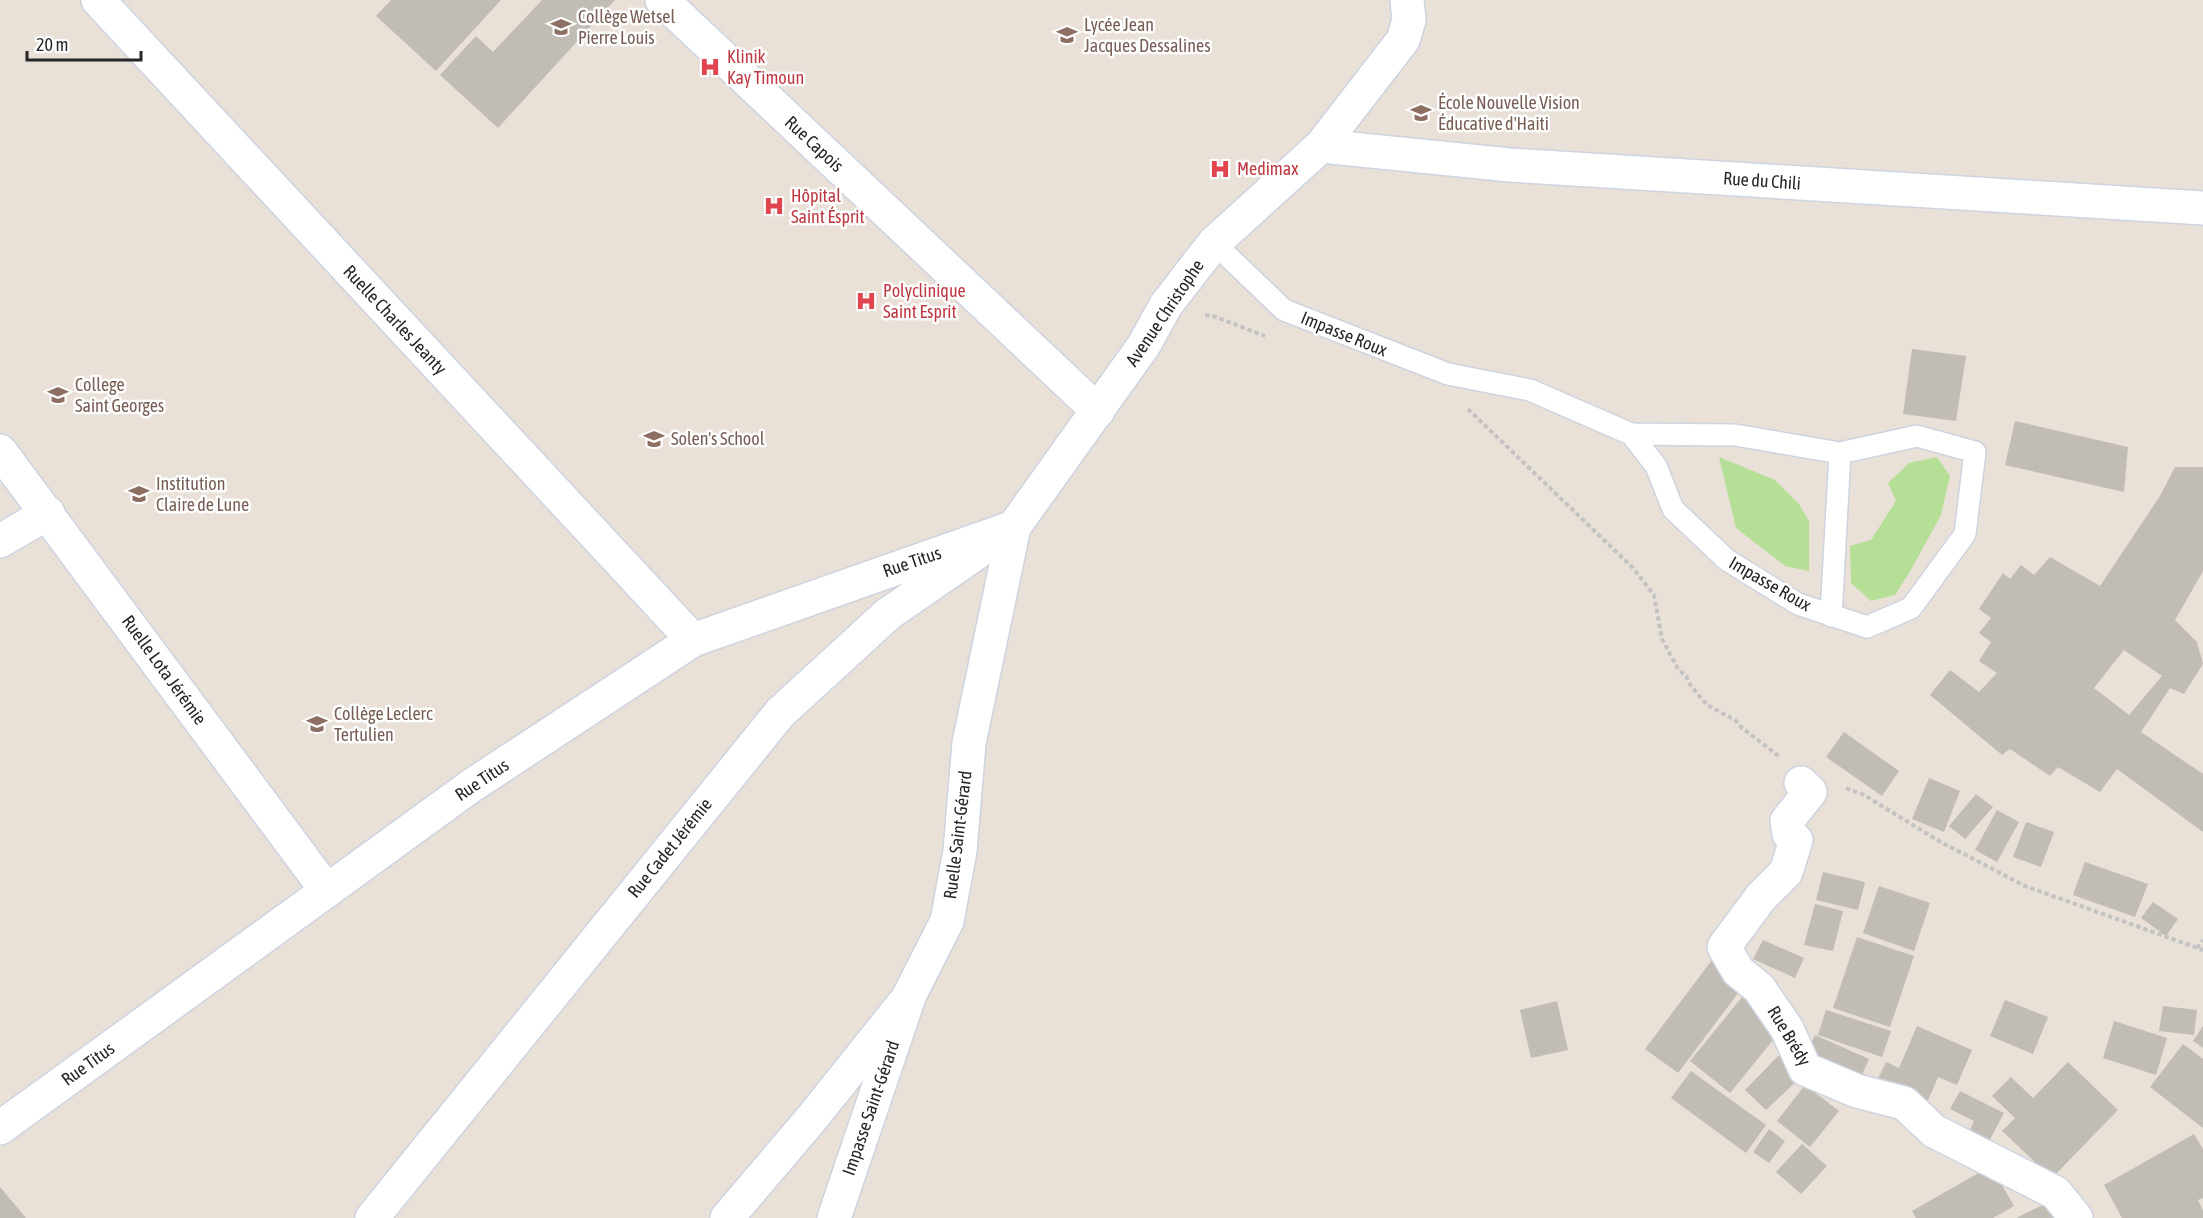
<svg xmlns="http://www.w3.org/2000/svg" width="2203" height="1218" font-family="'Asap Condensed',sans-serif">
<rect width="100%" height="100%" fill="#e9e0d8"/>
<!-- green -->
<path fill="#b5df96" d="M1719 457 1775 480 1799 504 1809 521V571L1785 566 1736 528Z
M1937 457 1950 476 1941 515 1912 568 1895 595 1871 601 1851 583 1850 546 1871 540 1896 501 1888 483 1909 463Z"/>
<!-- building -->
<path fill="#c1bcb4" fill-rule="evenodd" d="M391 0H501L436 71 376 16Z
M542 0H615L498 128 440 75 476 36 493 52Z
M1912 349 1966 356 1956 421 1903 414Z
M2015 421 2128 447 2124 492 2005 465Z
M2175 467H2203V571L2175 620 2197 642 2203 664 2184 694 2170 688 2141 732 2203 774V832L2117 769 2100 792 2058 767 2050 776 2010 749 2002 755 1930 695 1950 670 1979 692 1997 673 1979 661 1991 642 1979 633 1991 618 1979 609 2003 573 2010 579 2021 565 2034 575 2050 557 2100 586 2160 496ZM2124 650 2162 676 2129 715 2094 688Z
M1844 732 1899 771 1882 796 1826 757Z
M1929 778 1960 791 1944 832 1912 819Z
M1976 794 1993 807 1965 839 1949 826Z
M1997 810 2019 822 1997 862 1975 850Z
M2026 822 2054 832 2041 867 2013 857Z
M2085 862 2148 884 2135 917 2073 895Z
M1823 872 1865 882 1858 910 1816 900Z
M1879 886 1930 903 1914 951 1863 933Z
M2153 902 2178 919 2166 936 2141 918Z
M1815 904 1843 911 1833 951 1804 945Z
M1857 937 1914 956 1890 1027 1833 1008Z
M1763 940 1804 958 1795 978 1753 959Z
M1712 960 1745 984 1678 1073 1645 1049Z
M1742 997 1782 1029 1730 1093 1690 1061Z
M2005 1000 2048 1017 2033 1054 1990 1036Z
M1557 1001 1568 1050 1531 1058 1520 1010Z
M2163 1006 2197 1010 2194 1035 2159 1031Z
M1826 1010 1891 1031 1882 1057 1818 1035Z
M2114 1021 2167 1038 2156 1075 2103 1058Z
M1917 1026 1972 1050 1957 1085 1938 1077 1926 1105 1876 1083 1886 1062 1899 1068Z
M2203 1026V1048L2193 1041Z
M1815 1035 1869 1059 1858 1084 1803 1060Z
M2183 1044 2203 1059V1128L2150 1087Z
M1782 1052 1804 1074 1766 1110 1745 1090Z
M2068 1062 2118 1110 2052 1178 2002 1131 2015 1118 1992 1096 2011 1077 2033 1098Z
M1691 1071 1766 1125 1746 1153 1671 1098Z
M1805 1085 1839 1111 1810 1147 1777 1121Z
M1960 1091 2004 1113 1987 1145 1968 1135 1974 1121 1950 1109Z
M1769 1129 1785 1141 1769 1163 1753 1152Z
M2194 1134 2203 1149V1198L2198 1200 2203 1211V1218H2122L2104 1185Z
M1802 1144 1827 1166 1801 1194 1776 1172Z
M1991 1166 2014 1206 1993 1218H1916L1912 1211Z
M0 1187 26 1218H0Z
M2051 1201 2059 1218H2016Z"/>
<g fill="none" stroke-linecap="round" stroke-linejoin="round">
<!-- lane casing -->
<g stroke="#ced3e0" stroke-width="24">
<path id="lane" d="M1214 243 1284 310 1448 374 1530 390 1631 434 1735 435 1840 453 1917 436 1975 452 1965 534 1911 608 1867 627 1798 604 1727 560 1673 509 1656 466 1631 434
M1831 616 1840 453"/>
</g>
<!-- street casing -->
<g stroke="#ced3e0" stroke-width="36">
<path id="street" d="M98 0 693 640
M1321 146 1510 165 2203 208
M0 451 327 891
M0 541 48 513
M1801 783 1810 792 1787 821 1789 834 1796 840 1786 872 1761 897 1724 947 1738 971 1759 988 1787 1029 1805 1069 1857 1091 1904 1103 1934 1131 2056 1193 2076 1218
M0 1128 471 786 693 640 1014 527
M372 1218 780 713 888 614 978 552
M834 1218 908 1000"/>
</g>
<!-- secondary casing -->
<g stroke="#ced3e0" stroke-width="36">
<path id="secondary" d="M662 0 1098 411
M727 1218 812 1118 908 998 947 921 960 851 969 743 1014 527 1144 345 1166 305 1214 243 1321 146 1403 40 1409 20 1407 0"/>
</g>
<!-- path -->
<path stroke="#c3c3c3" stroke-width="4" stroke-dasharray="4.5 3" stroke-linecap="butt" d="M1205 315 1213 316 1265 336
M1468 409 1633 568 1654 595 1662 639 1678 669 1686 676 1691 686 1707 705 1735 720 1742 728 1780 757
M1846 788 1864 795 1939 841 2025 886 2203 950
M2197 948 2203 940"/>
<!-- lane -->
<use href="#lane" stroke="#fff" stroke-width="21"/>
<!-- street -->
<use href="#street" stroke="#fff" stroke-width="33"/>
<!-- secondary -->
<use href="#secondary" stroke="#fff" stroke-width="33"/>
</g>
<!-- icons -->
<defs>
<g id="school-bare" transform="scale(1.62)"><path d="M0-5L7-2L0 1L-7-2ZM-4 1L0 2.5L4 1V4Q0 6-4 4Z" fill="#8d6e63" stroke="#fff" stroke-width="2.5" paint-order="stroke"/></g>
<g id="hospital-bare" transform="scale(1.62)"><path d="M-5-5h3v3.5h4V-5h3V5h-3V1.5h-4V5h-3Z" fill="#e0444e" stroke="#fff" stroke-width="2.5" paint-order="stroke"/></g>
</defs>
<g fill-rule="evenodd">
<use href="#school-bare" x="561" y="27"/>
<use href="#school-bare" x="1067" y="35"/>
<use href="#hospital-bare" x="710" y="67"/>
<use href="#school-bare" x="1421" y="113"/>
<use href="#hospital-bare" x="1220" y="169"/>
<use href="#hospital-bare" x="774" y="206"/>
<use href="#hospital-bare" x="866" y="301"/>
<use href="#school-bare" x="58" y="395"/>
<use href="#school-bare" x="654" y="439"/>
<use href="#school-bare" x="139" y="494"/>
<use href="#school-bare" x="317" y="724"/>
</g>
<g text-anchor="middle" stroke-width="5" stroke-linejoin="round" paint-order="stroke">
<!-- education labels -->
<g font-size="18" fill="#785e54" stroke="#fff" text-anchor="start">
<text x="578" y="23">Collège Wetsel<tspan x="578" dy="21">Pierre Louis</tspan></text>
<text x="1084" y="31">Lycée Jean<tspan x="1084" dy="21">Jacques Dessalines</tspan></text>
<text x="1438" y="109">École Nouvelle Vision<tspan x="1438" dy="21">Éducative d'Haiti</tspan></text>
<text x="75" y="391">College<tspan x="75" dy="21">Saint Georges</tspan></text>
<text x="671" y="445">Solen's School</text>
<text x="156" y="490">Institution<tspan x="156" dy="21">Claire de Lune</tspan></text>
<text x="334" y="720">Collège Leclerc<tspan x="334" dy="21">Tertulien</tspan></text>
</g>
<!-- health labels -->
<g font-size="18" fill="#be3a42" stroke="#fff" text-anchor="start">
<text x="727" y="63">Klinik<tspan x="727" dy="21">Kay Timoun</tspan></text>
<text x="1237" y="175">Medimax</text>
<text x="791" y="202">Hôpital<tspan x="791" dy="21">Saint Ésprit</tspan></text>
<text x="883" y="297">Polyclinique<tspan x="883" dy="21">Saint Esprit</tspan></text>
</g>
<!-- street labels -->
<g font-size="18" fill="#272727" stroke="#fff">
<text transform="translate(814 144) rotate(43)" y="6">Rue Capois</text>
<text transform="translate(1762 181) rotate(4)" y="6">Rue du Chili</text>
<text transform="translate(1165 313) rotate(-56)" y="6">Avenue Christophe</text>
<text transform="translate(395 320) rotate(47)" y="6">Ruelle Charles Jeanty</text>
<text transform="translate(1344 334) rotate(22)" y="6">Impasse Roux</text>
<text transform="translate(912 562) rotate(-19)" y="6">Rue Titus</text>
<text transform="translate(1770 584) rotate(30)" y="6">Impasse Roux</text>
<text transform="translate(164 670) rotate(54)" y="6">Ruelle Lota Jérémie</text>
<text transform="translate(482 780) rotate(-34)" y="6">Rue Titus</text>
<text transform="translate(958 835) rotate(-83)" y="6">Ruelle Saint-Gérard</text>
<text transform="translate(670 848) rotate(-51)" y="6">Rue Cadet Jérémie</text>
<text transform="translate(1789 1036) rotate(59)" y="6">Rue Brédy</text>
<text transform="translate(88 1064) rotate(-36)" y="6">Rue Titus</text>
<text transform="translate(871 1108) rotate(-71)" y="6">Impasse Saint-Gérard</text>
</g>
</g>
<!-- scale -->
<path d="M27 51v9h114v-9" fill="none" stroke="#272727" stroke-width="3"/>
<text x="36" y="51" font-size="18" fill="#272727" stroke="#ffffff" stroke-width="4.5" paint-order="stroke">20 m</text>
</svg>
